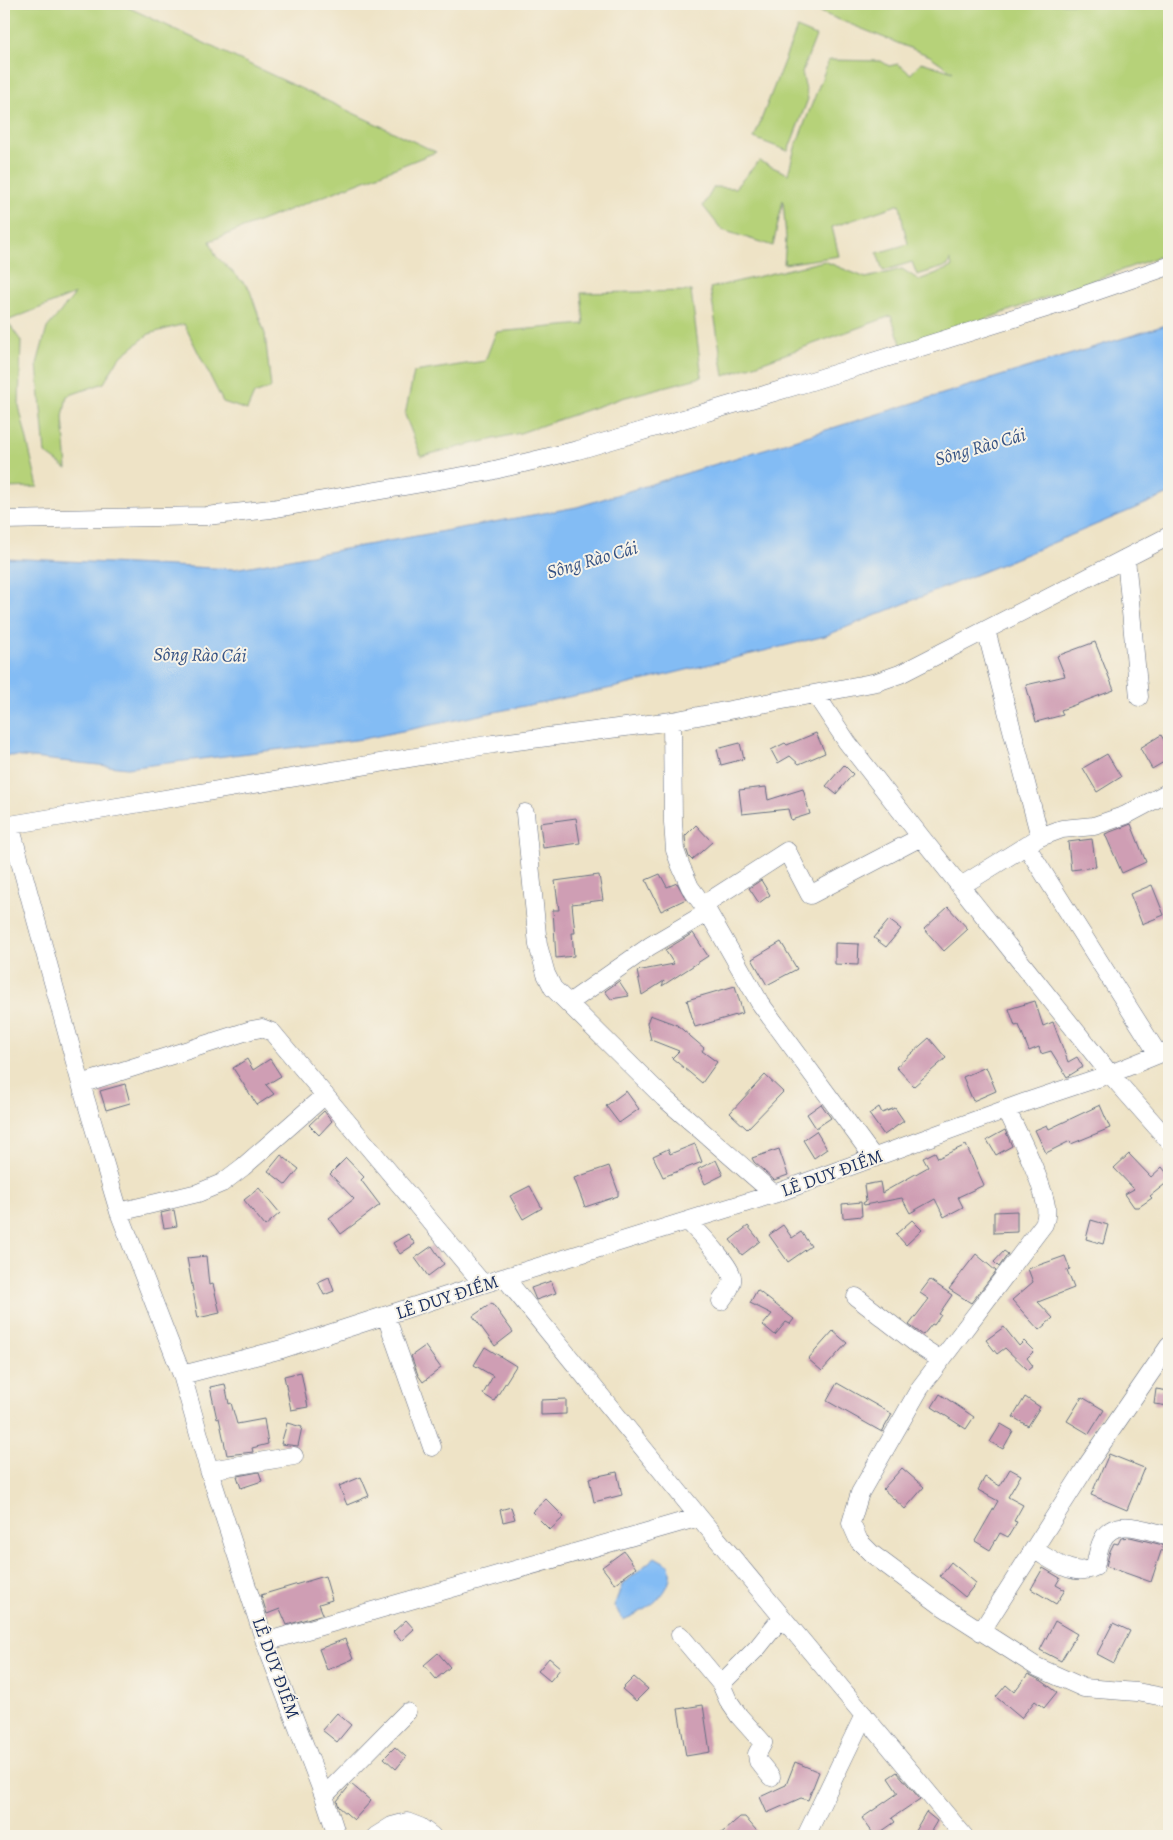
<svg xmlns="http://www.w3.org/2000/svg" width="1173" height="1840" font-family="Alegreya,serif">
<rect width="100%" height="100%" fill="#f7f3e8"/>
<filter id="ink" filterUnits="userSpaceOnUse"><feTurbulence type="fractalNoise" baseFrequency=".02" numOctaves="2"/><feDisplacementMap in="SourceGraphic" scale="10" xChannelSelector="R" yChannelSelector="G"/><feConvolveMatrix kernelMatrix="1 2 1 2 8 2 1 2 1" color-interpolation-filters="sRGB"/></filter>
<filter id="wash" filterUnits="userSpaceOnUse"><feTurbulence type="fractalNoise" baseFrequency=".0096" numOctaves="4" result="noise"/><feDisplacementMap in="SourceGraphic" scale="20" xChannelSelector="R" yChannelSelector="G"/><feGaussianBlur stdDeviation="1.12" result="paint"/><feColorMatrix in="noise" values="0 0 0 0 0 0 0 0 0 0 0 0 0 0 0 0 0 1.4 0 .05"/><feComposite in="paint" operator="in"/></filter>
<g filter="url(#wash)">
<rect width="100%" height="100%" fill="#eee3c6"/>
<!-- grass -->
<path fill="#b6d279" stroke="#68806c" d="M4 4H121L436 152 210 241 216 256 249 288 265 334 271 388 254 394 247 410 223 402 184 324 149 334 119 358 104 383 67 396 63 417 67 469 45 453 37 364 47 328 75 294 7 321 21 341 19 406 38 487 4 488Z
M808 4H1169V253L903 349 891 316 724 376 710 288 824 261 866 278 902 269 919 280 952 267 950 260 948 266 917 275 912 262 883 271 877 253 908 244 903 224 900 204 832 227 839 256 784 264 786 238 783 200 773 246 722 230 703 206 714 187 735 188 759 161 788 174 795 148 829 60 881 61 889 66 898 64 911 74 921 62 953 72 930 56 807 7Z
M797 28 816 36 802 72 808 99 788 151 754 138Z
M691 291 702 377 622 398 520 433 421 456 405 415 414 372 485 361 496 332 584 324 581 293Z"/>
<!-- water -->
<path fill="#83bcf4" stroke="#4f76a9" d="M1169 324V494L1024 555 825 636 617 687 363 739 127 768 4 755V558L234 569 577 507Z
M655 1557 669 1565C677 1593 645 1611 623 1620L614 1606 622 1585Z"/>
<g id="blocks">
<!-- building -->
<path fill="#cf9eb4" d="M1095 642 1114 690 1061 710 1063 715 1036 722 1026 685 1065 676 1057 656Z
M816 733 825 753 799 764 790 756 778 763 771 750 785 743 787 745Z
M1161 735 1169 749V759L1152 769 1140 748Z
M740 743 744 759 721 765 717 749Z
M1107 754 1121 777 1097 792 1083 768Z
M844 765 853 774 836 794 826 786Z
M766 787 768 800 803 789 810 814 791 820 788 809 742 814 739 790Z
M576 818 580 843 543 848 540 823Z
M1131 824 1146 862 1122 873 1105 834Z
M696 825 712 842 692 860 689 857 686 848 685 836Z
M1092 839 1096 867 1071 870 1068 842Z
M660 874 667 887 677 883 686 899 661 911 646 880Z
M599 875 603 900 572 904 575 933H572L574 956 556 958 553 910H559L555 881Z
M761 880 770 895 759 903 749 888Z
M1152 885 1164 915 1142 924 1130 894Z
M948 907 968 929 944 951 924 929Z
M889 920 901 929 886 947 874 938Z
M693 933 708 956 662 986 664 981 642 995 637 971 674 964 665 950Z
M781 942 797 969 767 985 752 959Z
M835 943 859 944 858 965 835 964Z
M619 981 629 996 611 999 605 991Z
M735 986 743 1013 695 1027 687 1000Z
M1035 1001 1043 1026 1053 1022 1068 1062 1077 1057 1083 1067 1067 1077 1051 1051 1041 1054 1039 1047 1029 1051 1019 1025 1015 1026 1009 1009Z
M650 1015 677 1025 704 1048 702 1051 717 1062 702 1083 672 1058 679 1051 651 1040 647 1023Z
M929 1038 946 1058 914 1086 896 1067Z
M247 1059 253 1070 270 1059 281 1076 266 1085 274 1094 257 1105 233 1068Z
M986 1067 996 1091 973 1101 963 1077Z
M765 1075 783 1092 747 1129 730 1113Z
M125 1084 130 1103 106 1110 100 1091Z
M626 1091 639 1109 619 1123 606 1106Z
M821 1104 831 1118 816 1128 807 1114Z
M1100 1105 1110 1128 1071 1144 1070 1141 1046 1153 1035 1130 1047 1125 1049 1129Z
M879 1107 882 1113 895 1108 904 1121 884 1135 869 1114Z
M324 1111 332 1121 319 1135 309 1125Z
M1005 1130 1012 1146 996 1155 987 1140Z
M816 1131 827 1149 814 1158 803 1140Z
M695 1144 702 1162 663 1177 653 1156 668 1149 670 1154Z
M966 1145 984 1185 958 1197 963 1207 944 1217 935 1199 910 1213 902 1198 864 1205 863 1203 866 1201 864 1185 880 1182 882 1193 928 1167 923 1158 935 1152 938 1158Z
M779 1149 788 1175 774 1180 754 1162 752 1158Z
M1129 1154 1151 1177 1162 1167 1169 1176V1181L1150 1196 1152 1198 1139 1207H1134L1125 1194 1134 1189 1114 1168Z
M281 1155 299 1169 286 1185 268 1171Z
M346 1158 364 1177 361 1180 380 1205 341 1234 329 1218 354 1199 330 1174Z
M716 1160 723 1175 705 1184 698 1169Z
M609 1166 618 1191V1196L585 1207 574 1178Z
M530 1186 542 1208 523 1219 510 1196Z
M259 1188 280 1213 265 1226 244 1200Z
M861 1202 862 1216 843 1218 842 1204Z
M174 1210 177 1226 164 1228 161 1213Z
M1017 1211V1232L994 1233V1212Z
M912 1220 922 1230 906 1245 896 1234Z
M1091 1220 1108 1225 1103 1244 1086 1239Z
M783 1225 792 1238 801 1232 811 1246 788 1262 769 1235Z
M748 1226 760 1241 742 1255 730 1240Z
M408 1234 415 1244 400 1254 393 1243Z
M432 1246 444 1264 428 1276 415 1258Z
M1004 1251 1008 1254 999 1267 994 1262Z
M976 1254 996 1271 971 1303 949 1289Z
M206 1256 209 1285 213 1284 220 1313 198 1318 187 1258Z
M1065 1256 1070 1269 1067 1270 1074 1288 1038 1302 1053 1318 1039 1330 1012 1300 1033 1282 1028 1269Z
M329 1277 334 1291 324 1295 318 1282Z
M930 1280 952 1295 939 1314 941 1315 934 1325 932 1324 923 1335 909 1325 929 1299 920 1293Z
M551 1281 556 1293 536 1300 531 1288Z
M757 1290 794 1319 790 1324 786 1322 775 1335 763 1325 772 1314 750 1303Z
M492 1303 513 1332 495 1346 473 1316Z
M1004 1327 1019 1346 1024 1341 1034 1351 1027 1358 1033 1366 1028 1370 1005 1348 997 1354 986 1340Z
M833 1331 847 1343 822 1371 808 1359Z
M425 1346 441 1368 423 1382 418 1375 411 1356Z
M485 1347 516 1366 494 1401 483 1394 493 1376 474 1365Z
M301 1372 308 1407 291 1410 284 1376Z
M837 1383 892 1414 882 1432 827 1401Z
M225 1384 229 1404 231 1403 237 1424 264 1419 268 1444 252 1448 253 1452 227 1455 219 1418 217 1419 210 1387Z
M1156 1389 1169 1391V1406L1154 1404Z
M940 1394 974 1417 966 1429 932 1407Z
M1025 1397 1040 1407 1028 1426 1013 1417Z
M1082 1397 1104 1410 1089 1434 1067 1421Z
M566 1399V1414L541 1415V1400Z
M287 1423 302 1427 298 1446 281 1444Z
M1001 1424 1013 1431 1003 1449 990 1442Z
M1109 1454 1144 1468 1127 1510 1091 1495Z
M902 1468 924 1487 905 1509 883 1489Z
M1010 1469 1021 1475 1008 1497 1023 1505 1014 1521 1017 1522 1008 1537 1000 1533 990 1550 975 1541 998 1501 978 1490 985 1477 1000 1486Z
M259 1472 262 1481 241 1488 237 1476Z
M617 1472 622 1495 594 1502 589 1478Z
M361 1477 369 1496 347 1505 339 1486Z
M546 1499 564 1517 550 1530 532 1512Z
M511 1507 515 1519 503 1522 500 1510Z
M1130 1537 1163 1545 1151 1582 1106 1566 1110 1551 1114 1543 1118 1544 1121 1538Z
M624 1551 636 1568 615 1584 602 1567Z
M951 1562 976 1583 965 1597 940 1576Z
M1043 1568 1060 1578 1056 1585 1065 1590 1056 1604 1031 1589Z
M325 1576 332 1600 319 1604 323 1614 287 1625 280 1609 267 1614 261 1595Z
M406 1620 414 1629 401 1641 393 1632Z
M1055 1621 1077 1634 1061 1661 1040 1650Z
M1113 1623 1130 1631 1114 1663 1097 1654Z
M345 1639 353 1659 327 1670 319 1649Z
M438 1653 450 1667 436 1679 424 1665Z
M549 1658 561 1668 550 1681 538 1671Z
M1028 1674 1042 1681 1057 1692 1044 1708 1035 1701 1021 1718 996 1697 1006 1685 1014 1692Z
M634 1677 648 1689 636 1701 622 1689Z
M703 1705 710 1752 686 1756 678 1709Z
M337 1713 351 1725 337 1742 322 1730Z
M395 1747 406 1757 396 1769 384 1758Z
M795 1762 819 1772 808 1800 801 1798 767 1813 760 1797 786 1785Z
M897 1772 920 1799 892 1818 895 1822 875 1836 862 1818 898 1793 888 1778Z
M351 1784 371 1801 354 1820 339 1807 337 1801Z
M926 1812 937 1821 928 1836H912Z
M740 1817H745L761 1836H718Z"/>
</g>
</g>
<g filter="url(#ink)">
<use href="#blocks" fill-opacity="0" stroke="#656e82" stroke-width="1"/>
<g fill="none" stroke-linecap="round" stroke-linejoin="round">
<!-- minor casing -->
<g stroke="#656e82" stroke-width="19">
<path id="minor" d="M4 520 206 516 271 509 486 472 578 450 805 383 1053 306 1169 266
M1126 558 1139 697
M986 630 1040 837
M816 695 847 742 921 837 1110 1074 1169 1141
M672 721 673 822 675 850 680 864 690 887 708 912 760 1003 874 1158
M525 813 538 945 546 974 553 988 664 1098 774 1194
M4 824 10 825 493 744 672 721 877 682 900 674 1169 536
M10 825 81 1084 119 1212 182 1375
M1027 847 1158 1054
M961 886 1040 837 1062 829 1094 826 1126 815 1169 792
M703 905 787 851 810 895 921 837
M569 1003 650 946 708 912
M81 1084 251 1030 262 1028 272 1032 483 1284
M1007 1110C1020 1138 1038 1171 1045 1201 1047 1209 1047 1217 1044 1224L920 1388 860 1493 851 1523 859 1541 872 1554 942 1606 1037 1667 1084 1688 1137 1692 1169 1698
M119 1212 198 1193 222 1183 243 1167 325 1095
M688 1221C698 1232 730 1264 732 1277 734 1285 725 1295 721 1301
M505 1278 699 1517 964 1836
M856 1297 918 1345 941 1360
M386 1316 432 1447
M209 1470 294 1456
M1034 1550C1053 1560 1072 1578 1095 1567 1097 1559 1098 1549 1102 1541 1113 1516 1146 1530 1165 1535
M981 1632 1088 1464 1169 1346
M680 1635 721 1684 758 1647 782 1617
M265 1642 699 1517
M721 1684 728 1700 739 1716 763 1743 757 1754 758 1761 771 1777
M324 1796 407 1712
M337 1836 324 1796 265 1642 209 1470 182 1375 282 1349 483 1284 774 1194 1026 1102 1110 1074 1169 1050
M376 1836 392 1826 407 1822 420 1827 432 1836
M806 1836 864 1715"/>
</g>
<!-- minor -->
<use href="#minor" stroke="#fff" stroke-width="18"/>
</g>
</g>
<g text-anchor="middle" stroke-width="4" stroke-linejoin="round" paint-order="stroke">
<!-- street labels -->
<g font-size="18" fill="#1b2f5e" stroke="#f7f3e8">
<text transform="translate(832 1173) rotate(-20)" y="6">LÊ DUY ĐIẾM</text>
<text transform="translate(447 1297) rotate(-18)" y="6">LÊ DUY ĐIẾM</text>
<text transform="translate(276 1668) rotate(70)" y="6">LÊ DUY ĐIẾM</text>
</g>
<!-- water labels -->
<g font-size="19" font-style="italic" fill="#355284" stroke="#f7f3e8">
<text transform="translate(980 446) rotate(-16)" y="7">Sông Rào Cái</text>
<text transform="translate(592 559) rotate(-16)" y="7">Sông Rào Cái</text>
<text transform="translate(200 654) rotate(1)" y="7">Sông Rào Cái</text>
</g>
</g>
<!-- margin -->
<rect width="1173" height="1840" fill="none" stroke="#f7f3e8" stroke-width="20"/>
</svg>
